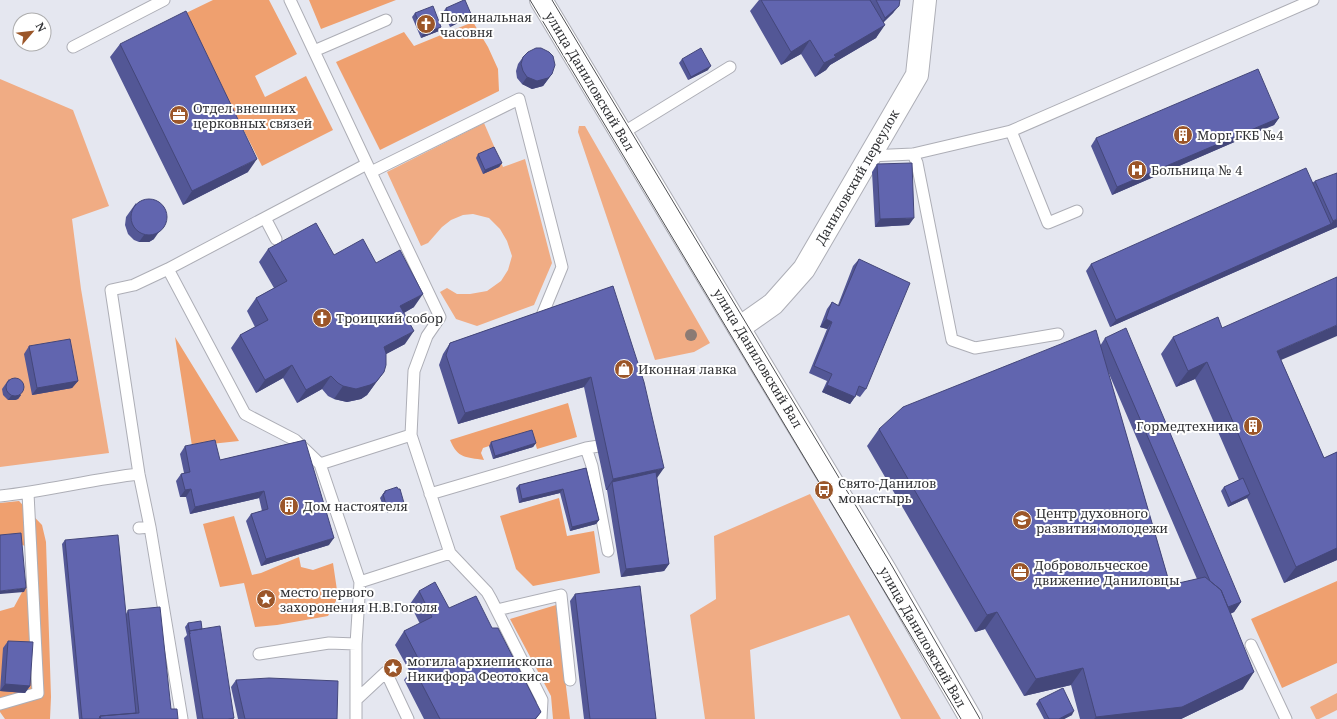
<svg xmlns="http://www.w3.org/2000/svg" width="1337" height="719" font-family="'Noto Serif',serif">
<rect width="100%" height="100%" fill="#e5e7f0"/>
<!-- green -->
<path fill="#f0ac84" d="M0 79 73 110 109 206 72 219 81 289 109 453 0 467Z
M484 123 503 167 525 159 552 263 534 305 477 326 456 319 440 292 447 288 457 294H470L487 291 501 281 508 270 512 256 507 241 500 229 489 218 473 214 463 215 451 220 442 227 428 243 421 246 387 172Z
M579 126H585L710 343 694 352 655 360 578 132Z
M810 494 941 719H901L849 615 750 650 755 719H705L690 615 716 599 714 536Z
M1337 693V710L1319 719H1316L1310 707Z"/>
<!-- forest -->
<path fill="#efa06f" d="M213 0H269L297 54 255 76 265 97 306 76 333 130 262 166 184 14Z
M309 0H396L321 29Z
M473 22 488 47 498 69 499 91 380 150 336 62 404 32 414 46Z
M175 337 239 441 192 446Z
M568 403 577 437 537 449 532 432 483 448 481 453 484 460C466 457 458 459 450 440Z
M559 498 567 536 594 531 600 573 533 586 516 569 500 516Z
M19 501 42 525 46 542 51 697 50 719H5L0 712V611L14 607 27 583 28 548 14 540 0 536V503Z
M234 516 252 575 261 573 299 557 301 567 313 570 333 563 338 597 328 616 277 625 255 627 244 583 220 587 203 524Z
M1337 581V663L1282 688 1251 619Z
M556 605 570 719H553L551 696 510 619Z"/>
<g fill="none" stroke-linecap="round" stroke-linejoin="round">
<!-- lane casing -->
<g stroke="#adaeb6" stroke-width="13">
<path id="lane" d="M290 0 367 164
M73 47 164 0
M314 51 386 20
M1011 131 1313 0
M621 134 730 67
M913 154 917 163 952 340 975 348 1058 334
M869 156 913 154 1011 131 1048 223 1077 211
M371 172 519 99 562 267 543 313
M265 218 276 239
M168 269 245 414 295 440 320 464 360 582 356 644V719
M586 448 592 466 608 551
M320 464 411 435 450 553 360 582
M430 494 586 448 599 446
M0 496C47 491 93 479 139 474
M139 528 150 527
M450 553 487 592 491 599 542 700 541 719
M497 610 561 595 570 680
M1251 645 1286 719
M259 654 329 643 356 644
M356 700 386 672 408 719
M0 704 38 693 28 493
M182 719 150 527 139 474 111 290 134 285 168 269 367 164 440 317 427 336 414 371 411 435"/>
</g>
<!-- street casing -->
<g stroke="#adaeb6" stroke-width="24">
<path id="street" d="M739 328 773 304 804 269 917 75 925 0"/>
</g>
<!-- secondary casing -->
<g stroke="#adaeb6" stroke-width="24">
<path id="secondary" d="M541 0 885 570 971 719"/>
</g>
<!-- lane -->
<use href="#lane" stroke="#fff" stroke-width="11"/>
<!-- street -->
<use href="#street" stroke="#fff" stroke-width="22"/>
<!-- secondary -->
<use href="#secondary" stroke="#fff" stroke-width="22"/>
<!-- tram -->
<path stroke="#4f5054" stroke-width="1" d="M530 0 961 719
M552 0 892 566 980 719"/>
</g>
<!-- trees -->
<circle fill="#8c7b74" cx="691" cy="335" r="6"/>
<!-- wall -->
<path fill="#535796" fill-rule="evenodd" d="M759 0H900L893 13 884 22 876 38 830 65 826 70 815 77 801 54 781 65 750 11Z
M446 8 468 18 450 27 443 12Z
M415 13 439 31 421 38 412 17Z
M120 44 248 172 183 205 110 57Z
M523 57 552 74 543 86 532 89 522 84 517 78 516 71 518 64Z
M682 59 708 70 688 80 679 63Z
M1279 118 1274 125 1112 195 1091 146 1096 138Z
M478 154 502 163 499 167 483 174 476 158Z
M877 164 909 225 875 227 872 172Z
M1315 181 1337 227 1110 327 1086 271 1091 264 1312 183Z
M136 203 154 239 149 242H139L134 240 128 234 125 225 126 217Z
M268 249 334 255 376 263 414 307 404 313 405 344 386 354 374 385 367 395 361 399 347 402 334 399 328 396 322 389 297 403 283 378 256 393 231 348 240 335 255 327 247 311 256 298 274 288 259 262Z
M859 259 866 389 860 397 856 395 850 404 822 392 827 381 809 373 827 329 820 327 827 309 832 302 838 305 853 266Z
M613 286 657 478 669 564 664 571 621 577 607 490H606L584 387 458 424 439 365 443 354 450 343Z
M1222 328 1281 360 1324 458 1337 452V560L1284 583 1247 498 1228 507 1221 491 1224 487 1239 480 1195 379 1176 387 1161 354 1173 337Z
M1105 338 1241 602 1234 612 1230 614 1243 689 1181 719H1080L1071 685 1024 696 985 629 975 632 867 446 879 429 1100 346ZM1107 369 1197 579 1170 585Z
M29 346 78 381 72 388 32 395 24 354Z
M9 379 21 395 18 399 15 400H8L3 395 2 389Z
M305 440 329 545 261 566 246 521 251 514 262 511 259 498 190 514 186 497H180L176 481 181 474 184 473 180 454 185 446 220 460Z
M491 442 536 443 533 447 493 459 489 446Z
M586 468 599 520 596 524 570 531 560 493 519 503 516 488 519 485Z
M385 491 404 503 399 509 387 513V511H385L380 498Z
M65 540 126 614 128 610 171 709 178 719H79L62 544Z
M419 591 449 608 492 628 541 712 536 719H424L404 680 410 672 395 645 404 631 420 624 410 604Z
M575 594 656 719H584L570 601Z
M188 623 202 629 234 719H197L184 638 187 635 185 627Z
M8 641 30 686 25 693 0 691 3 648Z
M236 680 337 719H238L231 687Z
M1039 700 1072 715 1064 719H1044L1036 704Z"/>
<!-- shaded-wall -->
<path fill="#44477a" d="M899 6 893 13 880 25 885 18Z
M471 14 468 18 450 27 453 23Z
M885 25 876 38 830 65 826 70 815 77 824 63 834 55Z
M441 27 439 31 421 38 423 34Z
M810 40 801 54 781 65 791 52Z
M711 66 708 70 688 80 691 77Z
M552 74 543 86 532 89 522 84 527 77Z
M1279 118 1274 125 1112 195 1117 187Z
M257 159 248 172 183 205 192 191Z
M502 163 499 167 483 174 485 170Z
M914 218 909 225 875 227 880 219Z
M1337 219V227L1110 327 1116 320 1331 224 1333 221Z
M166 222 154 239 149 242H139L144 235Z
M423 294 414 307 391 320 400 306Z
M826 319 832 322 827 329 820 327Z
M1337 325V336L1265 367 1277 351Z
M414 331 405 344 375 360 384 347Z
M1207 362 1195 379 1176 387 1188 371Z
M292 365 283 378 256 393 265 380Z
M384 372 367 395 361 399 347 402 334 399 343 386Z
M331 376 322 389 297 403 306 390Z
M591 377 584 387 458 424 465 413Z
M78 381 72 388 32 395 37 388Z
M827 385 855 397 850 404 822 392Z
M21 395 18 399 15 400H8L11 396Z
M536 443 533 447 493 459 495 456Z
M664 468 657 478 612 482 607 490H606L613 479Z
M191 489 186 497H180L185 490Z
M563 489 560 493 519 503 522 499Z
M264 491 259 498 190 514 195 507Z
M1250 494 1247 498 1228 507 1231 503Z
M402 503H404L399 509 387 513 390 509Z
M390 507 387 511H385L387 508Z
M599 520 596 524 570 531 572 527Z
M334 538 329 545 261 566 266 559Z
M1337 548V560L1284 583 1296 567Z
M669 564 664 571 621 577 626 569Z
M26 588 24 592 0 594V591Z
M1241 602 1234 612 1215 621 1222 610Z
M997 612 985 629 975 632 987 615Z
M1083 668 1071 685 1024 696 1036 679Z
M1254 672 1243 689 1181 719H1094L1096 717Z
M5 684 30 686 25 693 0 691Z
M1074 711 1072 715 1064 719H1059Z"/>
<!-- building -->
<path fill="#6165af" stroke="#44477a" d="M464 0H465L471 14 453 23 446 8Z
M761 0H870L885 25 834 55 836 57 824 63 810 40 791 52Z
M876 0H900L899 6 885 18Z
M433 6 441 27 423 34 415 13Z
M186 11 257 159 192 191 120 44Z
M536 48H541L549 52 553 56 555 65 552 74 548 78 537 81 527 77 523 71 521 64 523 57 528 52Z
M701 48 711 66 691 77 682 59Z
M1258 69 1279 118 1117 187 1096 138Z
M494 147 502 163 485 170 478 154Z
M912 163 914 218 880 219 877 164Z
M1306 168 1331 224 1116 320 1091 264Z
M1337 173V219L1333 221 1315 181Z
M131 217a18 18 0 1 1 36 0a18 18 0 1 1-36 0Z
M316 223 334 255 363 239 376 263 400 250 423 294 400 306 414 331 384 347 386 353V365L384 372 376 382 370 385 356 389 343 386 338 383 331 376 306 390 292 365 265 380 240 335 268 320 256 298 287 281 268 249Z
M859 259 910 283 866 389 859 386 855 397 827 385 832 374 814 366 832 322 826 319 829 310 832 302 839 306Z
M1337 277V325L1277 351 1324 458 1337 452V548L1296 567 1207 362 1188 371 1173 337 1218 317 1222 328Z
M613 286 644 382 664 468 613 479 591 377 465 413 446 355 450 343Z
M1126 328 1241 602 1228 607 1221 590 1210 581 1105 338Z
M1096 330 1170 585 1205 577 1221 590 1254 672 1182 707 1096 717 1083 668 1036 679 997 612 987 615 879 429 903 407Z
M70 339 78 381 37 388 29 346Z
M6 387a9 9 0 1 1 18 0a9 9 0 1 1-18 0Z
M532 430 536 443 495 456 491 442Z
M215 440 220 460 305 440 334 538 266 559 251 514 268 509 264 491 195 507 191 489 185 490 181 474 190 472 185 446Z
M586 468 599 520 572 527 563 489 522 499 519 485Z
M656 472 669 564 626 569 612 482Z
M1243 478 1250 494 1231 503 1224 487Z
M397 487 398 489H400L404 503H402V505L390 509V507L387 508 383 494 385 493V491Z
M21 533 26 588 0 591V535Z
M118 535 136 713 100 716 99 719H82L65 540Z
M435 582 449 608 476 596 492 628H498L541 712 536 718 535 719H440L413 667 419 660 404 631 432 617 419 591Z
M640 586 656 719H590L575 594Z
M160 607 171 709H177L178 719H101L100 716 139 713 128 610Z
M201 621 202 629 189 631 190 634 188 623Z
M220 626 234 718 228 719H203L189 631Z
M8 641 33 642 30 686 5 684Z
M269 678 338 681 337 719H245L236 680Z
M1063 688 1074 711 1059 719H1049L1039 700Z"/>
<!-- icons -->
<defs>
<g id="church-disc" transform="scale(1)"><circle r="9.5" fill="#9b5629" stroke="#fff"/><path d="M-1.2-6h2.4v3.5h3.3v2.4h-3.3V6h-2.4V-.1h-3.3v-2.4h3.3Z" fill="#fff"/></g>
<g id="office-disc" transform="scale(1)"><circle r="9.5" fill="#9b5629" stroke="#fff"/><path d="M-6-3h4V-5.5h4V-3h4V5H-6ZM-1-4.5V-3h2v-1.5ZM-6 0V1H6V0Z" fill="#fff"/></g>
<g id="building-disc" transform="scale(1)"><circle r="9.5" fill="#9b5629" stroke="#fff"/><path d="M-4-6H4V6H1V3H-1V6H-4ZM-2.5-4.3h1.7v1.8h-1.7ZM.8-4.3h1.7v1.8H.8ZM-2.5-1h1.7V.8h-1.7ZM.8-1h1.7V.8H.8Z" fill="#fff"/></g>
<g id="hospital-disc" transform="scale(1)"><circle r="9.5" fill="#9b5629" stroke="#fff"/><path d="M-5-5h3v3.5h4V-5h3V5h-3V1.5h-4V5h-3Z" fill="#fff"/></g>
<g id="shop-disc" transform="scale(1)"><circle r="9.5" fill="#9b5629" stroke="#fff"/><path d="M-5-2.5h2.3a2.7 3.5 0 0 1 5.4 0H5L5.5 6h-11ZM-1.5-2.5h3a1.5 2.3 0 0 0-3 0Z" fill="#fff"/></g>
<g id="bus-disc" transform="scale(1)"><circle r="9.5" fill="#9b5629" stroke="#fff"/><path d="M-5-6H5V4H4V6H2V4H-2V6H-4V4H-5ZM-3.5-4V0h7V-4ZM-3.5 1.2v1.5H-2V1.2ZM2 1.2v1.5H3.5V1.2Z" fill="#fff"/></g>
<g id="school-disc" transform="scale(1)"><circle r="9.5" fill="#9b5629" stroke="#fff"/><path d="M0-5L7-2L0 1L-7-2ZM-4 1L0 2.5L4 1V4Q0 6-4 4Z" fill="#fff"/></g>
<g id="sight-disc" transform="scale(1)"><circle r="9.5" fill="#9b5629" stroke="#fff"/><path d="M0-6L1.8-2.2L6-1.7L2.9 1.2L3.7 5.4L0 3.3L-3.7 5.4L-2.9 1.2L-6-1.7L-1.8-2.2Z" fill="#fff"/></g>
</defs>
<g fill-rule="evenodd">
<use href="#church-disc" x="426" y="24"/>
<use href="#office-disc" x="179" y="115"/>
<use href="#building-disc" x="1183" y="135"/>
<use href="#hospital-disc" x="1137" y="170"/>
<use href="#church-disc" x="322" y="318"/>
<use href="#shop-disc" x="624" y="369"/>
<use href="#building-disc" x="1253" y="426"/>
<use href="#bus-disc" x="824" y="490"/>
<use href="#building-disc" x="289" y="506"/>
<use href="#school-disc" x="1022" y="520"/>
<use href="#office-disc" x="1020" y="572"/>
<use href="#sight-disc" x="266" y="599"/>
<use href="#sight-disc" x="393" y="668"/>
</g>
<g text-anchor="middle" stroke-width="4" stroke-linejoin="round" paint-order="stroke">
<!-- poi labels -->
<g font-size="13" fill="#313235" stroke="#fff" text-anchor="start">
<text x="440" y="22">Поминальная<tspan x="440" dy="15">часовня</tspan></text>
<text x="193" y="113">Отдел внешних<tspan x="193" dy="15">церковных связей</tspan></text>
<text x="1197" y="140">Морг ГКБ №4</text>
<text x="1151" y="175">Больница № 4</text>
<text x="336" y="323">Троицкий собор</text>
<text x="638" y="374">Иконная лавка</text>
<text x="1239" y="431" text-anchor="end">Гормедтехника</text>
<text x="838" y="488">Свято-Данилов<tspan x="838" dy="15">монастырь</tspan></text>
<text x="303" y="511">Дом настоятеля</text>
<text x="1036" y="518">Центр духовного<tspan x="1036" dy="15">развития молодежи</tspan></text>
<text x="1034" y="570">Добровольческое<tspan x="1034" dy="15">движение Даниловцы</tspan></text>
<text x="280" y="597">место первого<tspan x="280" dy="15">захоронения Н.В.Гоголя</tspan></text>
<text x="407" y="666">могила архиепископа<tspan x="407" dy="15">Никифора Феотокиса</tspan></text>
</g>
<!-- street labels -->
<g font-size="13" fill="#313235" stroke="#fff">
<text transform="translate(590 81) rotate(59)" y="5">улица Даниловский Вал</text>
<text transform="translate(857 177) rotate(-60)" y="5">Даниловский переулок</text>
<text transform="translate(758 358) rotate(59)" y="5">улица Даниловский Вал</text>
<text transform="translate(923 637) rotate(60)" y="5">улица Даниловский Вал</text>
</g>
</g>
<!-- north arrow -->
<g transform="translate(32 32) rotate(62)"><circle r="19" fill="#ffffff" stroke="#adadae"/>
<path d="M0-3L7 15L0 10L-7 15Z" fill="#9b5629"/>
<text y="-6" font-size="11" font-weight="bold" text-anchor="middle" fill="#313235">N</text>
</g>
</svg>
